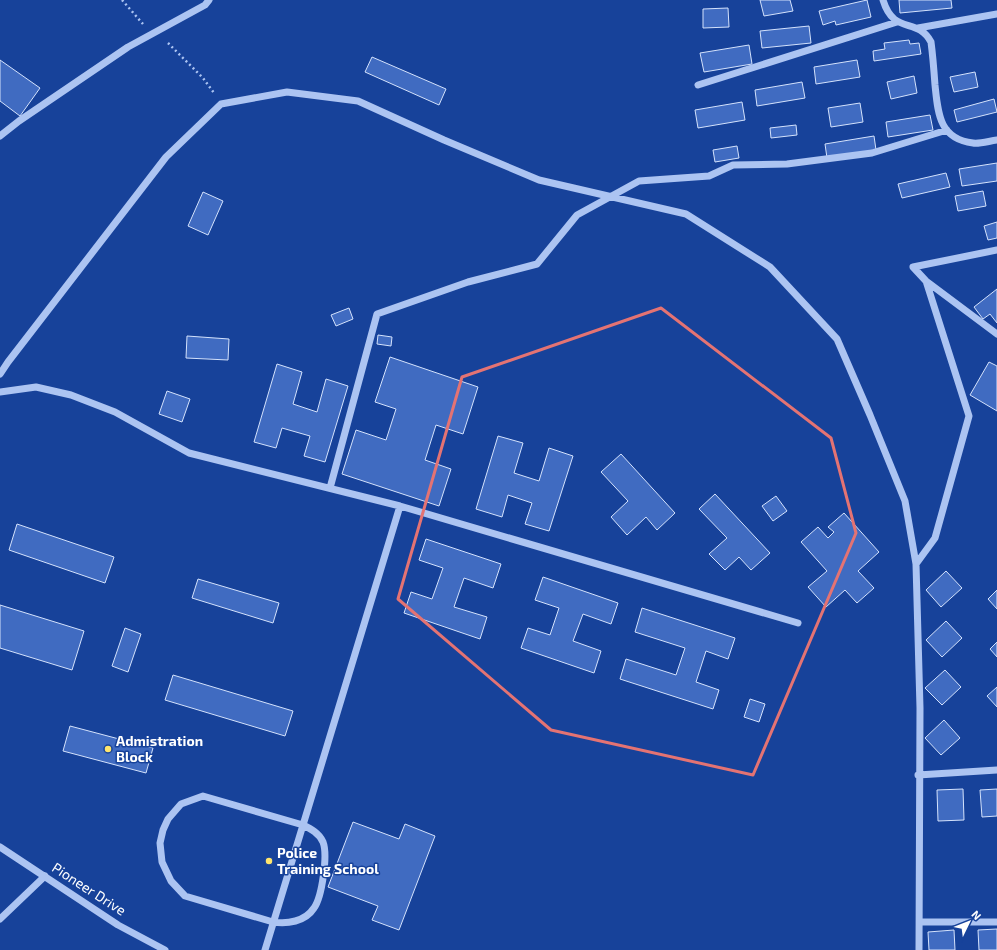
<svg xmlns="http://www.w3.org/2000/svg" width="997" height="950" font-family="'Exo 2',sans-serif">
<rect width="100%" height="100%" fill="#17429a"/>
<!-- building -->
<path fill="#406bc1" stroke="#d4e2fc" d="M760 0H790L793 11 764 16Z
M867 0 871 17 836 25 835 21 823 25 819 11Z
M899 0H951L952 8 900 13Z
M728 8 729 27 703 28V9Z
M809 26 811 43 762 48 760 31Z
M909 40 910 44 919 43 921 54 874 61 873 51 885 49 884 43Z
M749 45 752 64 704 72 700 53Z
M372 57 446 89 439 105 365 72Z
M0 60 40 88 20 116 0 101Z
M857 60 860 77 816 84 814 67Z
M975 72 978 87 954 92 950 77Z
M914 76 917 93 891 99 887 82Z
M802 82 805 98 757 106 755 90Z
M994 99 997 112 957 122 954 110Z
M742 102 745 120 698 128 695 110Z
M860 103 863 122 831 127 828 108Z
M930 115 933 130 888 137 886 122Z
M796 125 797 135 771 138 770 128Z
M874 136 876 150 827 158 825 144Z
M737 146 739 158 715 162 713 150Z
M997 163V181L962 186 959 169Z
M946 173 950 187 902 198 898 184Z
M983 191 986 206 958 211 955 196Z
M203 192 223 201 208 235 188 226Z
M997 222V238L988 240 984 226Z
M997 289V323L990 314 983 319 974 307Z
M349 308 353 319 336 326 331 315Z
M378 335 392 337 391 346 377 344Z
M187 336 229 339 228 360 186 358Z
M390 357 478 387 463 434 436 425 425 460 451 469 439 506 342 474 356 430 386 440 396 409 375 402Z
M989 362 997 366V411L970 395Z
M277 364 302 372 293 404 317 412 326 379 348 386 325 462 304 456 310 436 282 428 276 448 254 442Z
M167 391 190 399 182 422 159 414Z
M498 436 523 443 514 473 539 481 549 448 573 456 549 531 525 524 532 503 508 495 502 517 476 509Z
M621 454 675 513 657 530 646 517 627 535 611 517 628 501 601 472Z
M715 494 770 553 751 570 739 557 725 570 709 554 727 538 699 509Z
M776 496 787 511 773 521 762 506Z
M844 513 879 552 858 571 874 588 857 603 845 590 826 607 808 587 827 571 801 542 818 527 828 538 834 532 828 527Z
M17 524 114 557 105 583 9 550Z
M426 539 501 564 493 588 464 578 454 607 487 617 480 639 404 613 411 592 432 599 443 568 419 560Z
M946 571 962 588 941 607 926 590Z
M543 577 618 603 611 624 583 614 573 641 601 651 594 673 521 648 528 628 550 635 559 608 535 600Z
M198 579 279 603 273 623 192 598Z
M997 590V609L988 599Z
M0 605 84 631 72 670 0 648Z
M642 608 735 638 728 659 706 651 696 682 719 690 713 709 620 679 626 659 676 675 685 648 635 632Z
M946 621 962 638 942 657 926 640Z
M125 628 141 634 128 672 112 666Z
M997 642V657L990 649Z
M945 670 961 687 942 705 925 688Z
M173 675 293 711 285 736 165 700Z
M997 687V707L987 696Z
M750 699 765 704 759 722 744 717Z
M944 720 960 738 941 755 925 738Z
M70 726 153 748 146 773 63 751Z
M963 789 964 820 938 821 937 790Z
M997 789V816L982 817 980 790Z
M353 822 399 839 405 824 435 836 399 930 372 920 378 906 328 887Z
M997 929V950H979L978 930Z
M954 930 955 950H929L928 932Z"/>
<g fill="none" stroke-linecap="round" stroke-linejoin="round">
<!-- path -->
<path stroke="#acc4f2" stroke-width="2.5" stroke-dasharray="2 3" stroke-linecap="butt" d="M122 0 143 24
M168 43 203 78 214 93"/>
<!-- minor -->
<path stroke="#acc4f2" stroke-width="7" d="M883 0C894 36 917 16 931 42 933 57 934 71 935 85 938 113 939 139 973 143 980 144 989 141 997 140
M918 28 997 14
M698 85 897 22
M0 136 19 121 128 47 205 5 209 0
M997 250 913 267 926 281 997 334
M0 374 8 362 166 157 221 104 287 92 358 101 444 140 539 180 686 214 770 267 837 339 870 415 905 501 916 564
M0 392 36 387 71 395 115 412 189 453 400 506 798 623
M330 488 377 314 468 282 537 264 577 215 639 181 709 176 733 165 787 164 872 153 947 130
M918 775 997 770
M203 796 303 825C311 829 319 833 323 842 328 855 322 897 314 908 305 922 287 924 273 922L185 896 171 881 162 862 160 843 163 830 168 819 181 804Z
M0 847 118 925 165 950
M0 919 45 876
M920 922H997
M265 950 400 506
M919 950 920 708 916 564 935 538 969 416 926 281"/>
</g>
<!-- marked area -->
<path fill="none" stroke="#e47373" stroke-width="3" stroke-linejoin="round" d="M661 308 831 438 856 533 753 775 551 730 398 599 462 377Z"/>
<!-- markers -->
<g fill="#ffe56d" stroke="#17429a" stroke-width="1.5">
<circle cx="108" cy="749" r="4"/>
<circle cx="269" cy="861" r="4"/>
</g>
<g text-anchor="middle" stroke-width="3" stroke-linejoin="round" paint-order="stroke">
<!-- poi labels -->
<g font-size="14" font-weight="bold" fill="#fff" stroke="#17429a" text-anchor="start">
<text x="116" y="746">Admistration<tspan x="116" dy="16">Block</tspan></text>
<text x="277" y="858">Police<tspan x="277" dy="16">Training School</tspan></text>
</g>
<!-- street labels -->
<g font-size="14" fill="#fff" stroke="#17429a">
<text transform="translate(89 889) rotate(33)" y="5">Pioneer Drive</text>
</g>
</g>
<!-- north arrow -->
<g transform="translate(969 922) rotate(47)" stroke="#17429a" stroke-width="3" paint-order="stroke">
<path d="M0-3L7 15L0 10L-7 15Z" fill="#ffffff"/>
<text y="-6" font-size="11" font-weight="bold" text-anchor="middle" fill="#ffffff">N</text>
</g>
</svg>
